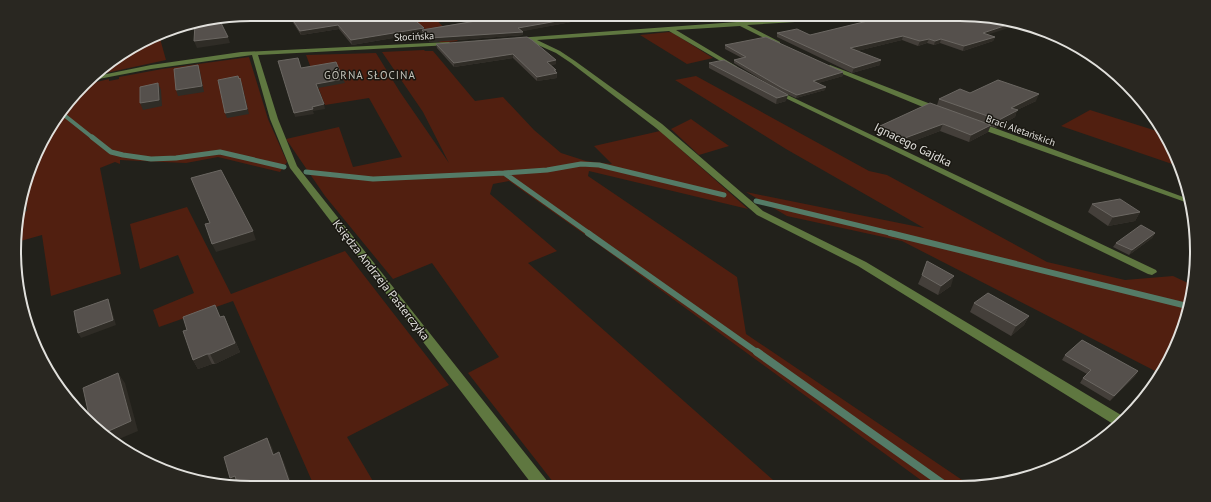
<svg xmlns="http://www.w3.org/2000/svg" width="1211" height="502" font-family="'PT Sans',sans-serif">
<rect width="100%" height="100%" fill="#22211b"/>
<!-- green -->
<path fill="#511f10" d="M407 14H430L458 41 441 43Z
M669 32 673 33 713 58 687 64 640 35Z
M159 35 166 60 92 76 95 73Z
M424 50 425 51H433L475 101 503 97 534 130 561 153 586 161 612 164 594 146 660 131 748 209 589 171 588 176 737 277 746 334 971 486H929L584 234 509 181 493 184 490 194 557 251 528 263 781 487H557L468 373 499 357 432 263 393 279 325 196 286 139 339 127 353 167 402 157 369 98 325 105 306 55 376 53 400 92 449 163 423 112 382 52Z
M249 57 268 119 287 162 280 172 218 157 186 163 120 160V164L115 162 100 168 121 274 51 296 42 235 17 242 16 220 46 133 45 142 47 131 84 85 109 79V81L119 79V77L162 69Z
M696 76 869 171 887 175 1047 262 1125 280 1173 276 1190 284 1185 322H1181L1185 324 1184 327 1161 374 902 241 787 216 746 192 924 228 786 149 675 80Z
M1090 110 1163 133 1172 146 1178 166 1061 126Z
M691 119 729 146 699 155 671 129Z
M187 207 231 294 345 251 449 385 347 437 377 488H315L233 301 159 327 153 310 194 293 178 255 140 269 130 224Z"/>
<g fill="none" stroke-linecap="round" stroke-linejoin="round">
<!-- stream-far3 -->
<path stroke="#547b67" stroke-width="4" d="M63 111 64 115 93 138"/>
<!-- stream-far2 -->
<path stroke="#547b67" stroke-width="5" d="M92 137 111 152 123 155 151 159 176 158 220 152 284 167
M306 172 373 179 504 173 590 234
M504 173 547 170 581 164 599 165 724 195
M756 201 894 234"/>
<!-- stream-far1 -->
<path stroke="#547b67" stroke-width="6" d="M588 233 758 353
M890 233 1187 306"/>
<!-- stream -->
<path stroke="#547b67" stroke-width="8" d="M757 352 946 486"/>
<!-- minor -->
<path fill="#5f7740" fill-rule="evenodd" d="M848 14H864L828 20 747 25 780 42V44L778 45 740 26 676 30 736 66 737 67 734 69 669 31 537 40 560 51 575 61 662 124 763 211 866 262 1126 418 1118 427 858 266 757 215 656 128 571 63 556 53 529 41 517 42 514 40 517 38Z
M449 42 452 44 451 45 258 55 278 119 297 166 548 482 550 487H534L290 168 270 119 252 55 151 69 88 81 92 77 151 65 241 52Z
M830 65 941 108 942 110 938 112H935L828 68 827 67Z
M773 90H777L1156 270 1157 272 1152 275 1148 274 773 92Z
M975 123H981L1186 198 1188 203 975 127Z"/>
</g>
<!-- wall -->
<path fill="#443f3a" d="M288 14 372 18 425 29 479 20 470 14H598V17L522 31 523 32V35L430 42 422 33 352 45 339 29 301 35 290 18Z
M868 14H960L988 35 995 37 993 41 963 51 940 43 934 45 927 43 918 46 902 40 857 51 880 65 852 73 777 37V33L810 35 873 20 869 18Z
M527 37 556 64 551 65 556 70 557 78 537 81 513 58 454 67 437 48 436 44Z
M725 45 843 76 818 83 825 90 796 98 782 92 734 63V60L742 58 725 49Z
M709 63 786 101 776 104 709 68Z
M970 93 1036 101 1017 110 1015 117 996 128 990 126 988 132 969 142 940 131 903 145 878 133 880 126 937 105 939 99Z
M1092 204 1140 212 1135 221 1108 226 1088 212Z
M1155 233 1152 238 1129 255 1113 247 1116 243Z
M922 275 951 286 938 295 918 284Z
M974 303 1029 316 1024 325 1011 336 970 312Z
M224 316 240 352 215 364H212L198 369 193 360 221 317Z
M1065 355 1138 371 1135 376 1110 401 1080 383 1083 378 1087 374 1062 360Z"/>
<!-- shaded-wall -->
<path fill="#2f2c26" d="M598 14V17L519 32 518 28Z
M1013 23 1020 24 981 37 983 33Z
M338 25 339 29 301 35 300 31Z
M424 28 425 33 422 30V33L352 45 351 40Z
M523 32V35L430 42V38Z
M903 36 902 40 849 53 850 48Z
M228 37 230 43 197 48 194 41Z
M995 37 993 41 963 51 964 46Z
M929 39 927 43 918 46 920 41Z
M941 39 940 43 934 45 935 41Z
M513 54V58L454 67V63Z
M556 60V64L547 66V62Z
M881 60 880 65 852 73 854 68Z
M198 65 200 71 204 92 178 96 176 90Z
M554 70H556L557 78 537 81V77Z
M843 72V76L812 85 813 81Z
M240 78 242 84 249 114 227 118 225 113Z
M343 79 345 83 318 88 316 84Z
M158 83 161 90 162 106 143 110 140 103Z
M826 87 825 90 796 98 797 95Z
M1039 94 1036 101 1017 110 1015 117 996 128 999 120 1011 108Z
M788 95 786 101 776 104 777 98Z
M324 104 325 109 313 111 314 114 295 117 294 113 312 107Z
M943 124 940 131 903 145 905 138Z
M991 125 988 132 969 142 971 135Z
M25 193 26 195 27 211 18 214Z
M1140 212 1135 221 1108 226 1113 217Z
M253 231 256 240 216 252 212 244Z
M1155 233 1152 238 1129 255 1132 250Z
M954 276 951 286 938 295 941 286Z
M108 299 110 304 116 325 81 338 78 333Z
M224 316 240 352 215 364 210 354Z
M1029 316 1024 325 1011 336 1016 326Z
M207 354 212 364 198 369 193 360Z
M1138 371 1135 376 1110 401 1114 396Z
M118 373 125 383 138 431 112 442 107 439 102 434Z
M267 438 272 447 278 465 273 455Z
M279 452 284 462 293 488H287L285 483Z
M235 476 239 486 234 485 230 478Z"/>
<!-- building -->
<path fill="#55504c" stroke="#6b6762" d="M289 14H366L372 18 398 14H408L424 28 351 40 338 25 300 31Z
M474 14H597L518 28 523 32 430 38 422 30 482 20Z
M870 14H960L1013 23 983 33 995 37 964 46 941 39 935 41 929 39 920 41 903 36 850 48 881 60 854 68 777 33 797 29 810 35 880 18Z
M220 21 228 37 194 41 195 24Z
M527 37 532 40 556 60 547 62 556 70H554L557 73 537 77 513 54 454 63 436 44Z
M766 37 843 72 813 81 826 87 797 95 782 88 734 60 746 57 725 45Z
M298 58 301 68 336 62 343 79 316 84 324 104 312 107 313 109 294 113 278 61Z
M724 60 788 95 777 98 709 63Z
M198 65 202 86 176 90 174 69Z
M238 76 239 79 240 78 247 109 225 113 218 80Z
M998 80 1039 94 1011 108 1018 110 999 120 939 99 960 89 970 93Z
M158 83 159 100 140 103V87Z
M930 103 991 125 971 135 943 124 905 138 880 126Z
M221 170 253 231 212 244 205 224 210 223 191 178Z
M1120 199 1140 212 1113 217 1092 204Z
M1141 225 1155 233 1132 250 1116 243Z
M927 261 954 276 941 286 922 275Z
M988 293 1029 316 1016 326 974 303Z
M108 299 113 320 78 333 74 311Z
M215 305 220 317 224 316 235 343 210 354H207L193 360 183 331 187 330 183 317Z
M1082 340 1138 371 1114 396 1083 378 1091 370 1065 355Z
M118 373 131 421 102 434 90 420 83 388Z
M267 438 273 455 279 452 289 481 285 483 287 488H251L238 486 235 476 230 478 224 457Z"/>
<g text-anchor="middle" stroke-width="3" stroke-linejoin="round" paint-order="stroke">
<!-- far-street labels -->
<g font-size="10" fill="#e1e0dc" stroke="#191711">
<text transform="translate(414 36) rotate(-3)" y="4">Słocińska</text>
<text transform="translate(1021 130) rotate(20)" y="4">Braci Aletańskich</text>
</g>
<!-- far-neighbourhood labels -->
<g font-size="11" letter-spacing="1" fill="#c4c3ba" stroke="#191711">
<text x="370" y="79">GÓRNA SŁOCINA</text>
</g>
<!-- street labels -->
<g font-size="12" fill="#e1e0dc" stroke="#191711">
<text transform="translate(913 145) rotate(26)" y="4">Ignacego Gajdka</text>
<text transform="translate(381 280) rotate(52)" y="4">Księdza Andrzeja Pasterczyka</text>
</g>
</g>
<!-- crop -->
<path d="M0 0H1211V502H0ZM251 21H960A230 230 0 0 1 1190 251V251A230 230 0 0 1 960 481H251A230 230 0 0 1 21 251V251A230 230 0 0 1 251 21Z" fill="#292721" fill-rule="evenodd"/>
<path fill="none" stroke="#e1e0dc" stroke-width="2" d="M251 21H960A230 230 0 0 1 1190 251V251A230 230 0 0 1 960 481H251A230 230 0 0 1 21 251V251A230 230 0 0 1 251 21Z"/>
</svg>
